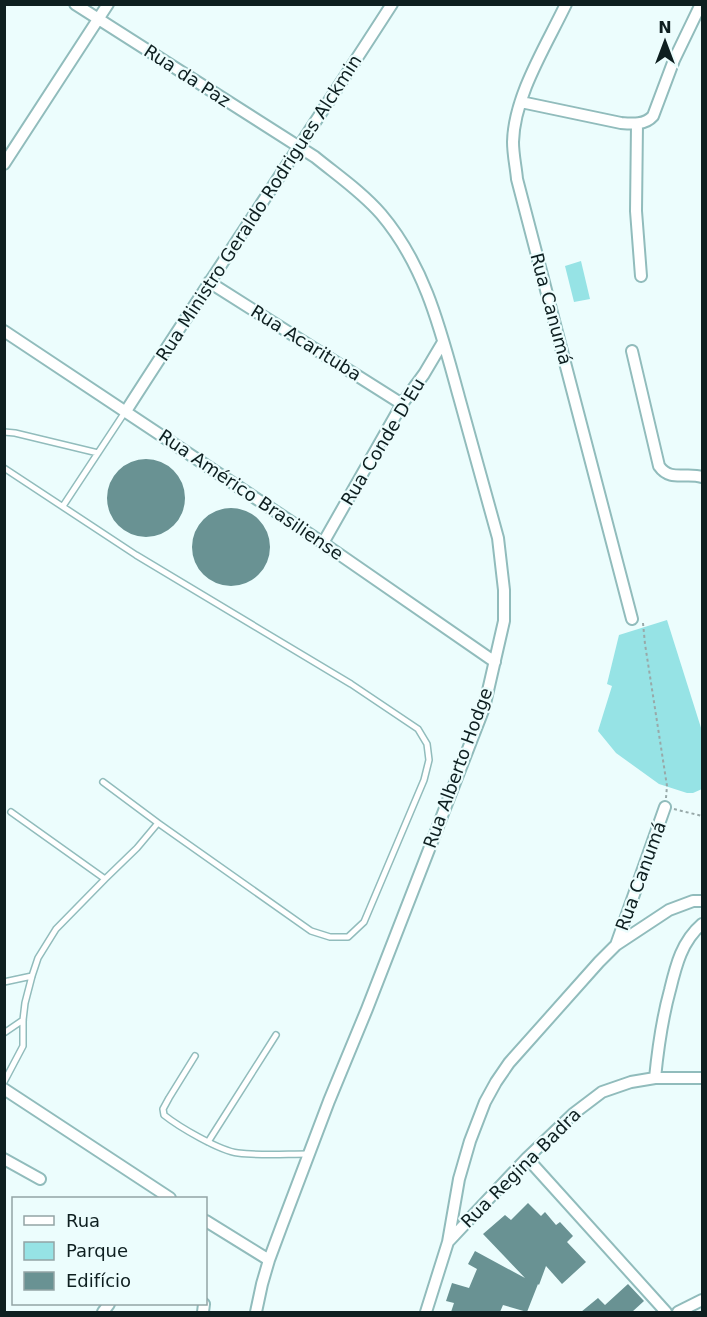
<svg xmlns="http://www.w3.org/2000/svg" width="707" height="1317" font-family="'DejaVu Sans',sans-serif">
<rect width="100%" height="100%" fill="#ecfdfd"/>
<!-- green -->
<path fill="#96e3e5" d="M581 261 590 299 574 302 565 266Z
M667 620 702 731V789L693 793H687L659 784 616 753 598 731 612 686 607 684 619 635Z"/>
<!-- building -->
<path fill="#699293" d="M107 498a39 39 0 1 1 78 0a39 39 0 1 1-78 0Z
M192 547a39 39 0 1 1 78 0a39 39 0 1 1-78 0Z
M528 1203 541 1216 545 1212 556 1225 560 1222 573 1236 567 1242 586 1262 562 1284 546 1266 539 1285 538 1284 527 1312 503 1305 500 1312H451L454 1303 446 1301 452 1283 469 1288 477 1269 468 1264 475 1251 525 1278 483 1234 505 1215 511 1220Z
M628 1284 644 1301 632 1312H581L598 1298 605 1305Z"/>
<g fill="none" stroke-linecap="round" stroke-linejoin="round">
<!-- lane casing -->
<g stroke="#91bcbc" stroke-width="8">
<path id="lane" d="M4 432 15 433 98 453
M4 468 136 555 351 684 418 729 427 744 429 760 424 780 364 922 348 937H330L311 931 158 823
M63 506 125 412
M11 812 105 879 137 848 158 823 103 782
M4 982 32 976
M4 1033 23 1020
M195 1056 169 1098 163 1109 164 1115C179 1127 220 1151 238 1153 261 1156 285 1154 309 1154
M4 1082 23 1046V1020L25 1003 32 976 38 958 56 929 105 879
M208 1142 276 1035"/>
</g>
<!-- street casing -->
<g stroke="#91bcbc" stroke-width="14">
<path id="street" d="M75 4 315 157C337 175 362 192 381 214 426 267 441 332 459 397 472 444 485 491 498 538L504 590V621L484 708 367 1009 329 1101 282 1225 269 1260 262 1284 256 1312
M566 4C546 46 514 96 513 142 513 155 516 167 517 179L632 619
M521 102 621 123C633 124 645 125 653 116L674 60 701 4
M637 124 636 211 641 276
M4 164 108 4
M209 282 402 404
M4 331 323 543 495 662
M632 351 659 466C670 482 686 472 702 477
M126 411C213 275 304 141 392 4
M323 543 402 404 424 374 443 342
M616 945 665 807
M655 1078C658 1048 662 1019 670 990 676 965 682 941 702 924
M4 1089 170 1198
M527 1158 666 1312
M4 1159 40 1179
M206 1221 269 1260
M448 1242 459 1179 470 1141 485 1102 496 1082 509 1063 599 962 616 945 669 910 693 901H702
M103 1312 109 1304
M203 1312 204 1304
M426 1312 448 1242 527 1158 573 1114 602 1092 631 1082 655 1078H702
M678 1312 702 1300"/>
</g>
<!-- path -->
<path stroke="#98a9a9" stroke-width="2" stroke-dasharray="3 3" stroke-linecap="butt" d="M643 623 645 644 667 786 666 798
M674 809 702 816"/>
<!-- lane -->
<use href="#lane" stroke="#fff" stroke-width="5"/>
<!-- street -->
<use href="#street" stroke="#fff" stroke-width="10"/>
</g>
<g text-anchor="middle" stroke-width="4.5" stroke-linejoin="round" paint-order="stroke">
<!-- street labels -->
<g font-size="18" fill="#0e1f20" stroke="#ecfdfd">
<text transform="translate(187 76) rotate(33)" y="6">Rua da Paz</text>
<text transform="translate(259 208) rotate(-57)" y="6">Rua Ministro Geraldo Rodrigues Alckmin</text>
<text transform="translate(551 309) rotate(75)" y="6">Rua Canumá</text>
<text transform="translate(306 343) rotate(32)" y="6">Rua Acarituba</text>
<text transform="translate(383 442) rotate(-59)" y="6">Rua Conde D'Eu</text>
<text transform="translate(251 495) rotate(34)" y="6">Rua Américo Brasiliense</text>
<text transform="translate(458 768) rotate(-70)" y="6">Rua Alberto Hodge</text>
<text transform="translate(641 876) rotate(-70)" y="6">Rua Canumá</text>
<text transform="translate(521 1168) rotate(-45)" y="6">Rua Regina Badra</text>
</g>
</g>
<!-- border -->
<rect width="707" height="1317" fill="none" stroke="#0e1f20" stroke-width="12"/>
<!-- legend -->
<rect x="12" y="1197" width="195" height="108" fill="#ecfdfd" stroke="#93a4a5" stroke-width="1.5"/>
<rect x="24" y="1216" width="30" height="9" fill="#ffffff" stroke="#93a4a5" stroke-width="1.5"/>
<text x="66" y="1227" font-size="18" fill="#0e1f20">Rua</text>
<rect x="24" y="1242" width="30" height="18" fill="#96e3e5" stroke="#93a4a5" stroke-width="1.5"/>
<text x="66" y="1257" font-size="18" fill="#0e1f20">Parque</text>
<rect x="24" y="1272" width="30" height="18" fill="#699293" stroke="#93a4a5" stroke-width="1.5"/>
<text x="66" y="1287" font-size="18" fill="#0e1f20">Edifício</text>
<!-- north arrow -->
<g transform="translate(665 42)" stroke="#ecfdfd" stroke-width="4.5" paint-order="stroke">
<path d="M0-4.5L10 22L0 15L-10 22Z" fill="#0e1f20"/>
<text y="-9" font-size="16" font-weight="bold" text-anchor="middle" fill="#0e1f20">N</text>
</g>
</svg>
